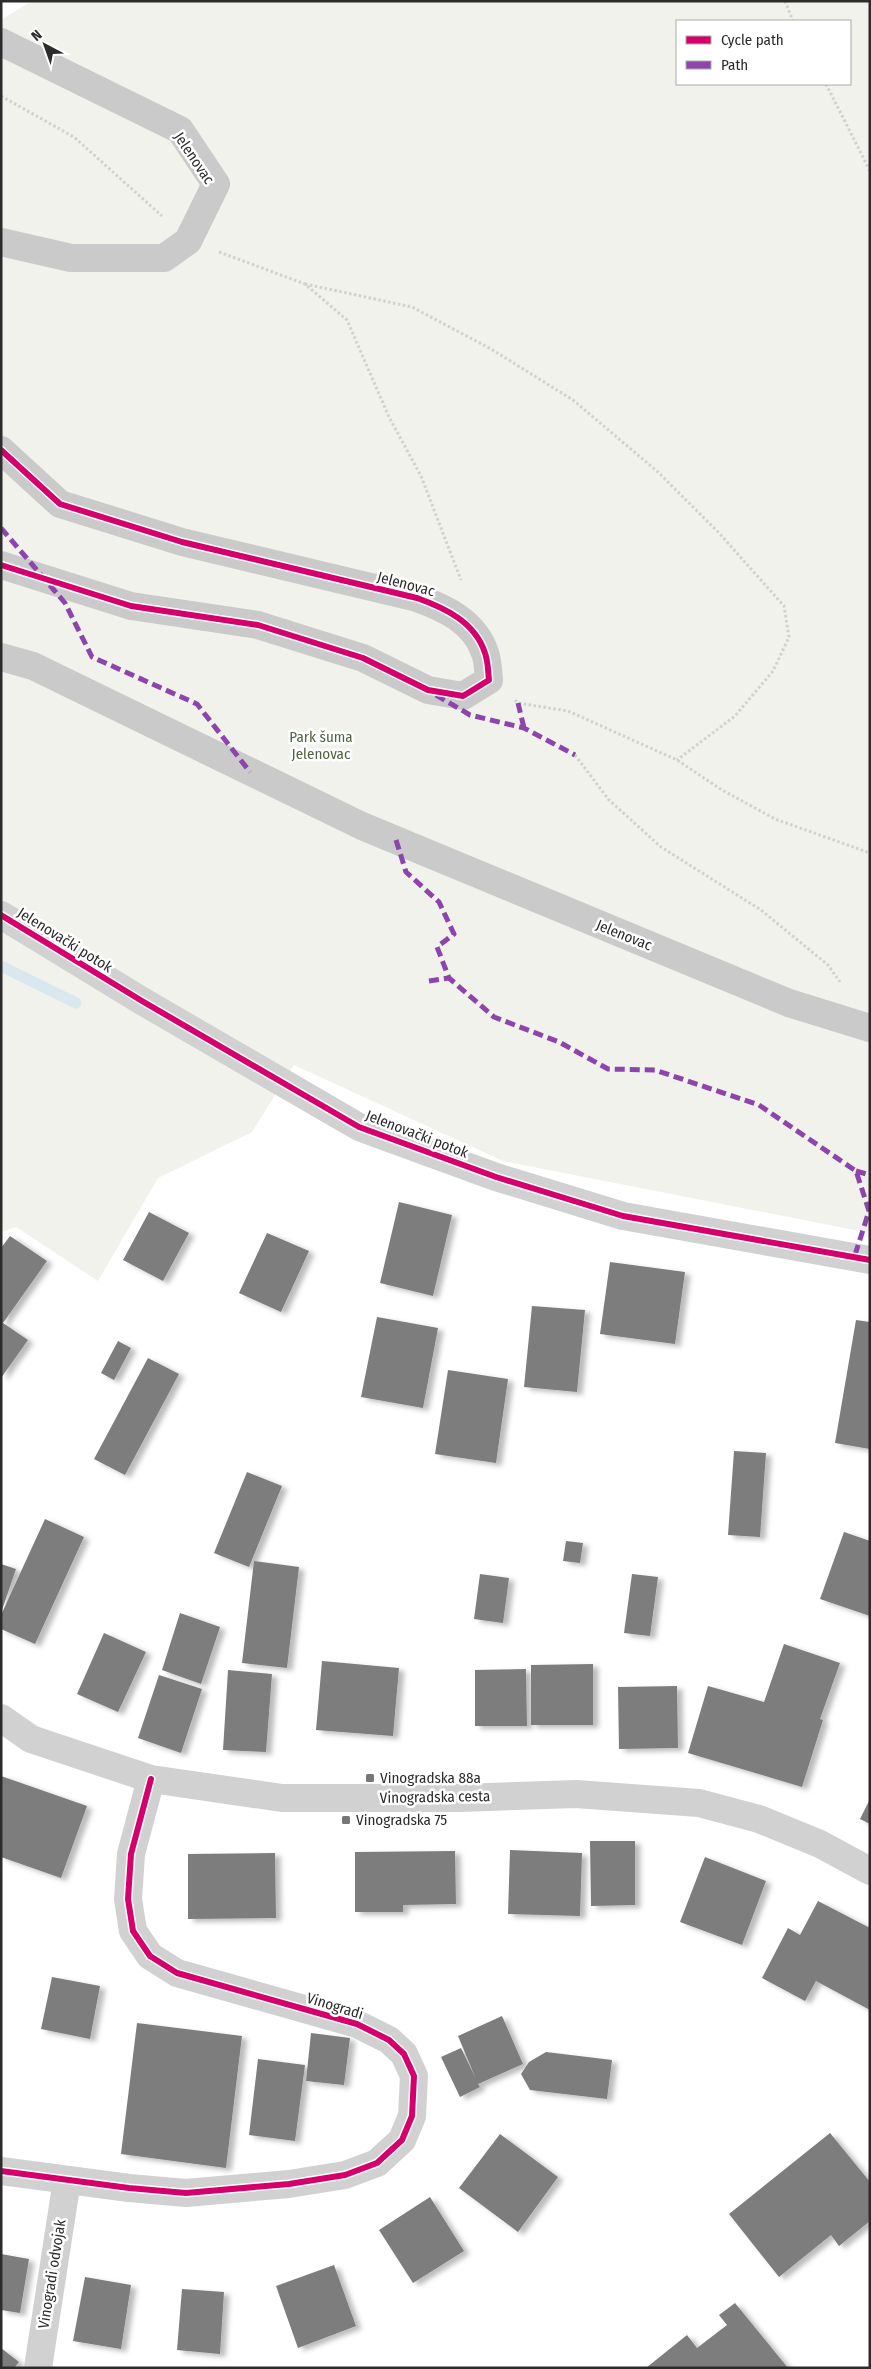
<svg xmlns="http://www.w3.org/2000/svg" width="871" height="2369" font-family="'Fira Sans Condensed',sans-serif">
<defs>
<filter id="shadow"><feDropShadow dx="5.5" dy="3" stdDeviation="2.5" flood-color="#0004"/></filter>
</defs>
<rect width="100%" height="100%" fill="#fff"/>
<!-- green -->
<path fill="#f0f2eb" fill-rule="evenodd" d="M32 1H870V1233L503 1161 294 1065 252 1132 158 1178 98 1281 16 1227 1 1232V20ZM677 21H850V84H677Z"/>
<g fill="none" stroke-linecap="round" stroke-linejoin="round">
<!-- stream -->
<path stroke="#d9e8ee" stroke-width="11" d="M1 966 76 1003"/>
</g>
<!-- building -->
<path fill="#7d7d7d" filter="url(#shadow)" d="M399 1202 452 1215 433 1296 380 1283Z
M149 1212 189 1233 163 1281 123 1260Z
M267 1233 309 1251 281 1312 239 1293Z
M10 1236 47 1261 3 1323 28 1340 1 1378V1248Z
M610 1262 685 1272 675 1344 600 1334Z
M532 1306 585 1310 577 1392 524 1387Z
M377 1317 438 1328 423 1408 361 1397Z
M856 1320 870 1322V1449L835 1443Z
M118 1341 131 1348 114 1380 101 1373Z
M148 1358 179 1374 125 1475 94 1459Z
M448 1370 508 1379 496 1463 435 1454Z
M734 1451 766 1453 760 1537 728 1535Z
M247 1472 282 1486 249 1567 214 1553Z
M45 1519 84 1537 35 1644 1 1629V1615Z
M844 1532 870 1541V1616L820 1599Z
M566 1541 583 1543 580 1563 563 1561Z
M254 1561 299 1567 287 1668 242 1663Z
M1 1564 16 1569 2 1610H1Z
M480 1574 509 1578 503 1623 474 1619Z
M632 1574 658 1577 650 1636 624 1633Z
M180 1613 220 1627 201 1684 162 1670Z
M104 1633 146 1652 118 1712 77 1694Z
M784 1644 840 1663 820 1719 823 1720 802 1787 688 1753 708 1686 764 1702Z
M322 1661 399 1668 393 1736 316 1730Z
M593 1664V1725H531V1665Z
M526 1669 527 1726H475V1670Z
M228 1670 272 1674 266 1752 223 1750Z
M159 1675 202 1689 181 1753 138 1738Z
M677 1686 678 1748 619 1749 618 1687Z
M1 1776 87 1806 61 1878 1 1857Z
M870 1799V1824L860 1819Z
M590 1841H635V1905L591 1906Z
M510 1850 582 1853 580 1916 508 1914Z
M455 1851 456 1904 403 1905V1912H355V1852Z
M275 1853 276 1918 188 1919V1854Z
M705 1857 766 1881 742 1945 680 1922Z
M818 1901 870 1928V2010L816 1981 805 2001 762 1978 788 1928 800 1935Z
M52 1977 100 1986 90 2039 41 2029Z
M502 2016 523 2064 478 2084 480 2087 460 2097 441 2057 461 2048 476 2079 458 2036Z
M137 2023 242 2036 226 2168 121 2154Z
M311 2033 350 2038 344 2085 306 2081Z
M546 2052 612 2060 607 2099 530 2090 521 2074 529 2062Z
M258 2059 305 2065 295 2141 249 2135Z
M830 2133 870 2182V2221L839 2246 831 2235 779 2277 729 2214Z
M500 2134 558 2177 518 2232 459 2188Z
M430 2197 464 2251 413 2283 379 2230Z
M1 2254 29 2259 20 2313 1 2310Z
M334 2265 356 2326 298 2348 276 2286Z
M85 2277 131 2285 121 2349 73 2341Z
M182 2289 224 2292 220 2354 177 2350Z
M735 2303 788 2368H646L687 2335 697 2348 727 2325 719 2315Z
M1 2348 19 2362 14 2368H1Z"/>
<g fill="none" stroke-linecap="round" stroke-linejoin="round">
<!-- path -->
<path stroke="#d1d1d1" stroke-width="3" stroke-dasharray="2.5 2.5" stroke-linecap="butt" d="M785 1 793 21
M826 84 870 171
M1 96 74 137 162 216
M219 252 305 284 347 320 389 417 421 476 461 580
M305 284 412 307 491 349 573 400 658 472 719 533 784 606 789 637 773 671 735 716 677 760
M515 700 518 703 568 711 677 760 722 790 775 819 870 853
M575 755 609 800 661 847 761 910 828 965 840 982"/>
<!-- street -->
<path stroke="#d1d1d1" stroke-width="28" d="M1 915 142 1001 359 1127 496 1177 623 1216 870 1260
M1 1718 31 1739 151 1779 282 1798H460L576 1794 699 1803 759 1819 820 1844 870 1871
M1 2171 129 2188 186 2193 289 2184 345 2175 377 2163 402 2140 412 2116 414 2076 404 2054 389 2040 357 2024 177 1973 150 1956 133 1931 128 1899 131 1854 151 1779
M38 2368 67 2180"/>
<!-- secondary -->
<path stroke="#cacaca" stroke-width="28" d="M1 42 180 130 216 184 188 241 164 258H71L1 242
M1 450 60 504 182 542 417 598C445 608 475 622 485 653 488 661 488 671 489 680L463 696 428 690 363 658 258 625 131 606 1 565
M1 657 33 666 362 826 789 1003 870 1028"/>
<!-- quiet -->
<path stroke="#8e44ad" stroke-width="5" stroke-dasharray="10 5" stroke-linecap="butt" d="M1 528 65 603 92 657 197 704 250 772
M436 695 470 715 524 728 575 755
M518 703 524 728
M396 840 406 872 439 902 454 934 437 947 449 978 494 1017 559 1042 608 1069 655 1070 759 1105 856 1171 869 1211 854 1258
M429 981 449 978
M856 1171 870 1175"/>
<!-- cycleway casing -->
<g stroke="#fff" stroke-width="9">
<path id="cycleway" d="M1 450 60 504 182 542 417 598C445 608 475 622 485 653 488 661 488 671 489 680L463 696 428 690 363 658 258 625 131 606 1 565
M1 915 142 1001 359 1127 496 1177 623 1216 870 1260
M1 2171 129 2188 186 2193 289 2184 345 2175 377 2163 402 2140 412 2116 414 2076 404 2054 389 2040 357 2024 177 1973 150 1956 133 1931 128 1899 131 1854 151 1779"/>
</g>
<!-- cycleway -->
<use href="#cycleway" stroke="#d6006c" stroke-width="6"/>
</g>
<!-- markers -->
<g fill="#767676" stroke="#fff" stroke-width="2">
<rect x="365" y="1773" width="10" height="10" rx="2.5"/>
<rect x="341" y="1815" width="10" height="10" rx="2.5"/>
</g>
<g text-anchor="middle" stroke-width="5" stroke-linejoin="round" paint-order="stroke">
<!-- street labels -->
<g font-size="15" fill="#2c2c2c" stroke="#fff">
<text transform="translate(194 158) rotate(56)" y="5">Jelenovac</text>
<text transform="translate(406 584) rotate(15)" y="5">Jelenovac</text>
<text transform="translate(624 935) rotate(22)" y="5">Jelenovac</text>
<text transform="translate(65 940) rotate(32)" y="5">Jelenovački potok</text>
<text transform="translate(417 1134) rotate(21)" y="5">Jelenovački potok</text>
<text transform="translate(435 1797) rotate(-1)" y="5">Vinogradska cesta</text>
<text transform="translate(335 2006) rotate(17)" y="5">Vinogradi</text>
<text transform="translate(52 2274) rotate(-81)" y="5">Vinogradi odvojak</text>
</g>
<!-- park labels -->
<g font-size="15" fill="#53623f" stroke="#fff">
<text x="321" y="742">Park šuma<tspan x="321" dy="17">Jelenovac</tspan></text>
</g>
<!-- poi labels -->
<g font-size="15" fill="#2c2c2c" stroke="#fff" text-anchor="start">
<text x="380" y="1783">Vinogradska 88a</text>
<text x="356" y="1825">Vinogradska 75</text>
</g>
</g>
<!-- border -->
<rect width="871" height="2369" fill="none" stroke="#2c2c2c" stroke-width="5"/>
<!-- legend -->
<rect x="676" y="20" width="175" height="65" fill="#ffffff" stroke="#ababab"/>
<rect x="686" y="36" width="25" height="8" fill="#d6006c" stroke="#ababab"/>
<text x="721" y="45" font-size="15" fill="#2c2c2c">Cycle path</text>
<rect x="686" y="61" width="25" height="8" fill="#8e44ad" stroke="#ababab"/>
<text x="721" y="70" font-size="15" fill="#2c2c2c">Path</text>
<!-- north arrow -->
<g transform="translate(45 45) rotate(319)" stroke="#ffffff" stroke-width="4" paint-order="stroke">
<path d="M0-4L9 19L0 12L-9 19Z" fill="#2c2c2c"/>
<text y="-8" font-size="14" font-weight="bold" text-anchor="middle" fill="#2c2c2c">N</text>
</g>
</svg>
